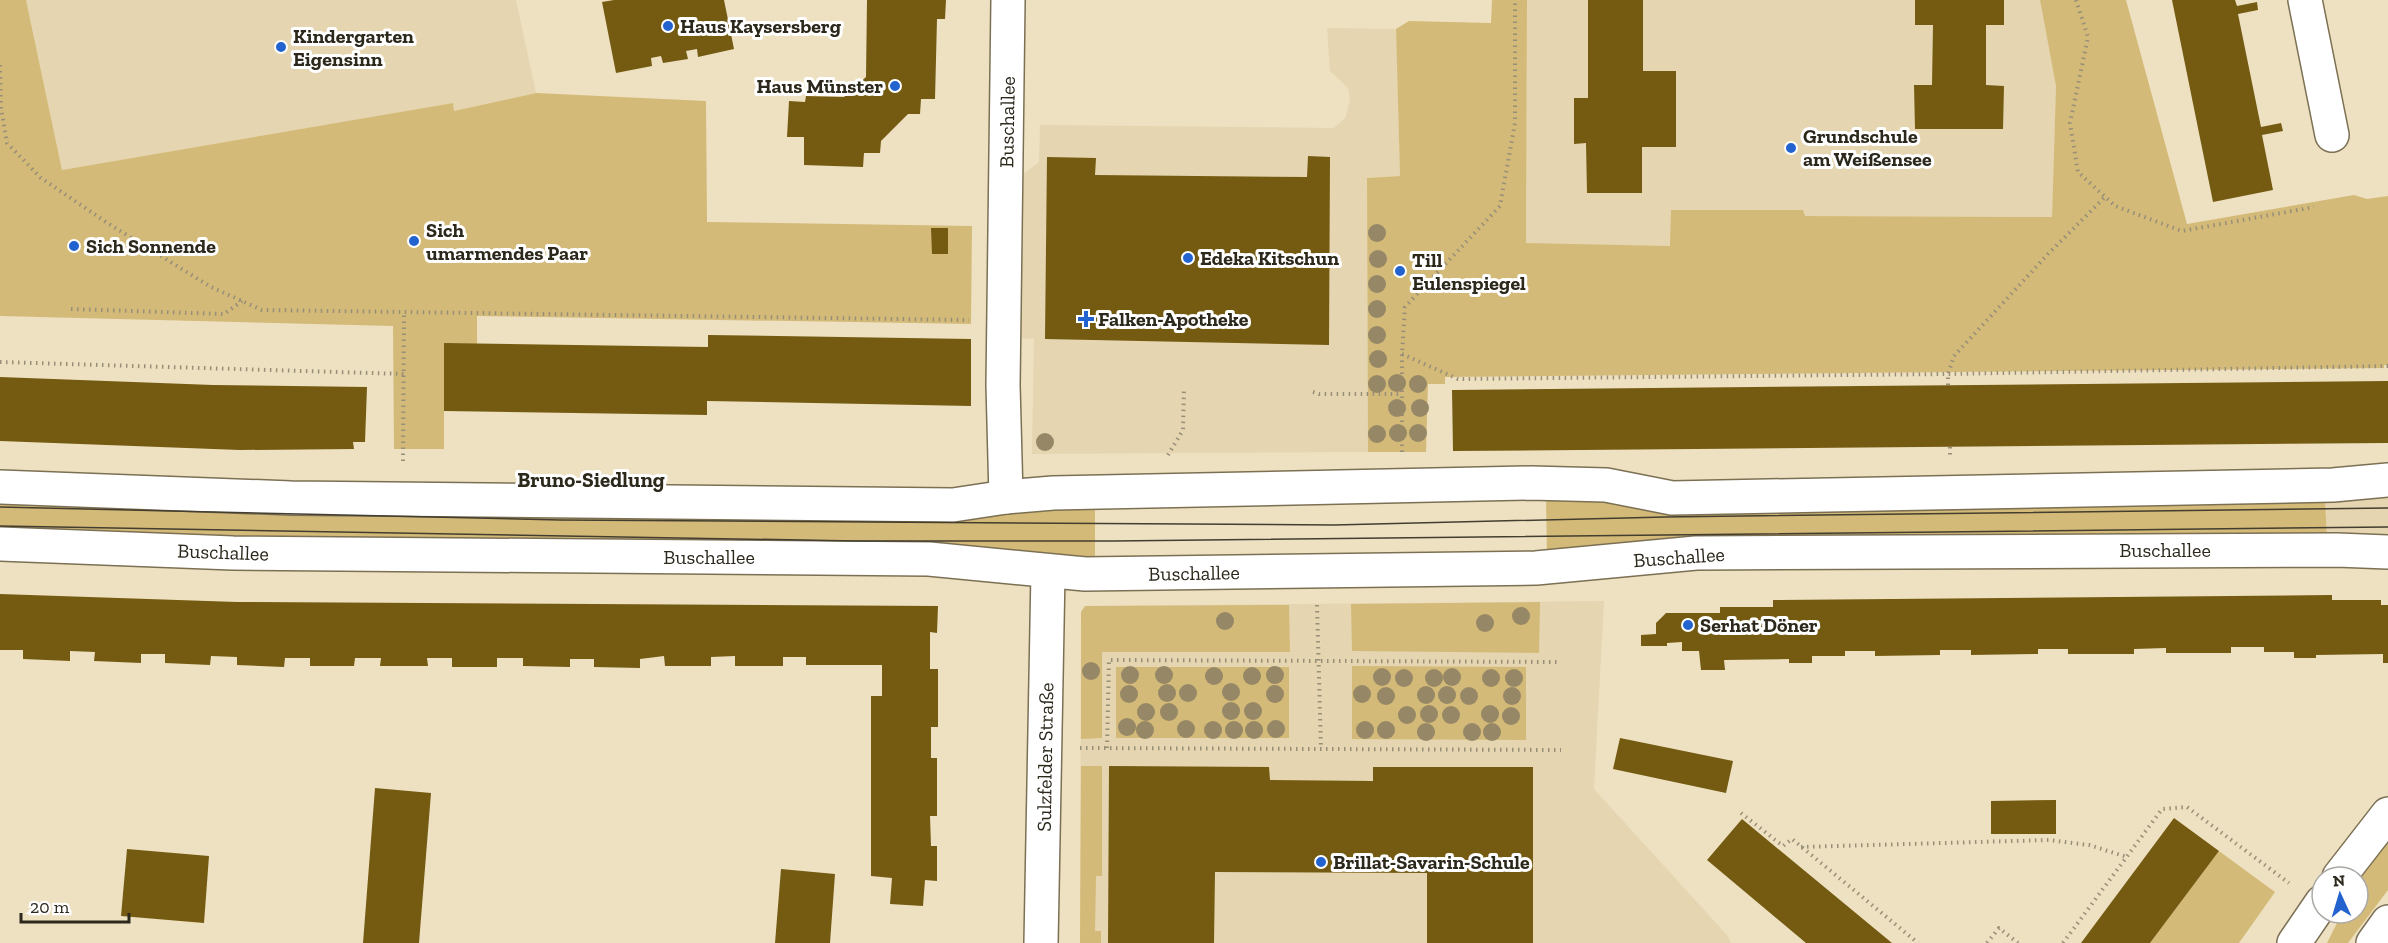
<svg xmlns="http://www.w3.org/2000/svg" width="2388" height="943" font-family="'Zilla Slab',serif">
<rect width="100%" height="100%" fill="#eee1c2"/>
<!-- built -->
<path fill="#e5d5b0" d="M26 0H516L536 93 454 111 453 103 62 170Z
M1527 0H2040L2056 86 2052 217 1804 216 1803 210H1672L1671 246 1526 244Z
M1327 28 1396 29 1400 176 1367 178 1368 452 1032 454 1034 339 1017 338 1021 176 1039 162 1040 125 1334 128 1346 117 1350 99 1348 88 1330 71Z
M2388 497V540L2327 538 2325 500Z
M1604 601 1594 789 1727 935 1731 943H1080L1081 612 1085 606Z"/>
<!-- green -->
<path fill="#d4ba78" d="M0 0H26L62 170 453 103 454 111 536 93 706 101 707 222 972 226 971 324 477 316V344H444V449H394L393 326 0 316Z
M1492 0H1527L1526 243 1670 246 1671 210H1803L1805 216 2052 217 2056 86 2040 0H2126L2187 224 2354 195 2367 199 2388 196V365H2384V368L1445 377V384H1428L1426 452H1368L1367 178 1400 176 1396 29 1409 21 1491 23Z
M1546 496 2325 500 2327 538 1547 558Z
M0 499 1095 502V562L0 534Z
M1540 602 1539 653 1352 651 1351 604Z
M1289 605 1290 652H1102V738L1081 739V612L1085 606Z
M1352 666 1526 667V740L1352 739Z
M1116 667H1289V738H1116Z
M1081 766H1102V876H1096L1095 931H1101V943H1080Z
M2388 841V890L2348 943H2327L2342 913H2358V882Z
M2219 851 2275 892 2239 943H2150Z"/>
<!-- building -->
<path fill="#745b11" d="M614 0H724L734 49 698 57 697 49 686 51 688 59 663 63 661 56 651 58 652 66 616 73 602 2Z
M867 0H946L945 19H937L935 99H921L920 114H908L881 141 880 153H864L863 167 804 165V137H787L789 101 805 102 806 96 844 97 866 77Z
M1588 0H1643V71H1676V147H1642V193H1587L1586 143 1574 144V98H1588Z
M1915 0H2004V25H1986V85L2004 86 2003 129H1915L1914 85H1932L1933 25H1915Z
M2172 0H2235L2237 6 2257 2 2258 10 2238 14 2261 127 2281 123 2283 131 2262 135 2273 190 2213 202Z
M1308 156 1330 157 1329 345 1045 339 1047 157 1096 158 1095 175 1307 177Z
M931 228H948V254H932Z
M708 335 971 339V406L707 401V415L444 411V343L708 347Z
M0 377 213 385 367 387 365 442H353L354 449 240 450 0 441Z
M2388 381V443L1453 451 1452 390Z
M0 594 237 602 938 606 937 633 930 632V669H938V727H931V758H937V816H930L931 846H937V881L925 880 923 906 890 904 892 878 871 876V696H882V665H806V657H783V666H735V656L711 657V666H665L664 656 640 659V668L594 667V659H570V667L523 666V658H497V667H452V658H427L428 666H380L381 658H355L354 666H310V658H285L284 667 237 665V657L211 656 210 665 165 663V654H141V663L94 661 95 652 70 651V661L23 659V650H0Z
M2332 595V600H2381V605H2388V663H2383V654L2316 655V658H2294V652H2264V647H2231V653H2166V648L2134 649V654H2068V649H2038V654L1971 655V650H1940V655L1875 656V651H1845V656H1812V663H1789V659L1724 660 1725 670H1701L1699 651H1682V642L1667 643V646H1641V635L1656 634V623L1666 613H1720V607H1773V600Z
M1620 738 1733 761 1726 793 1613 769Z
M1109 766 1269 767 1270 780 1373 781V767H1533V943H1427V873L1215 872 1214 943H1108Z
M375 788 431 793 419 943H363Z
M2056 800V834H1991V801Z
M2174 818 2219 851 2150 943H2081Z
M1742 819 1892 943H1806L1707 860Z
M127 849 209 856 204 923 121 916Z
M781 869 835 874 830 943H775Z"/>
<g fill="none" stroke-linecap="round" stroke-linejoin="round">
<!-- minor casing -->
<g stroke="#7c7054" stroke-width="36">
<path id="minor" d="M2305 0 2332 135
M1006 497 1003 385 1008 0
M1041 943 1048 572"/>
</g>
<!-- major casing -->
<g stroke="#7c7054" stroke-width="36">
<path id="major" d="M0 487 291 498 953 505 1006 497 1053 493 1531 483 1606 485 1672 498 2333 485 2388 480
M0 544 233 553 929 559 1085 574 1536 568 1696 553 2337 550 2388 552
M2339 877 2388 814
M2294 943 2322 902
M2373 943 2388 922"/>
</g>
<!-- path -->
<path stroke="#988f78" stroke-width="4" stroke-dasharray="1.5 4.5" stroke-linecap="butt" d="M2076 0 2088 37 2070 123 2078 172 2115 206 2182 231 2314 207
M0 65 1 108 7 143 41 178 109 224 211 287 262 310 969 320
M71 309 224 314 242 301
M1402 354 1458 379 1948 374 2388 366
M0 362 404 374
M1948 385V374L1954 356 2048 254 2105 197
M1313 392 1319 394H1402
M1950 447V455
M1402 452V354L1405 307 1500 206 1515 123V0
M1168 455 1183 430 1184 389
M403 461 404 311
M1317 605 1321 749
M1080 748 1561 750
M1107 748 1109 660 1560 662
M1741 813 1783 846 1792 839 1918 943
M1801 847 2049 840 2089 845 2127 857
M1987 943 1999 928 2018 943
M2063 943 2162 809 2187 807 2289 883"/>
<!-- minor -->
<use href="#minor" stroke="#fff" stroke-width="33"/>
<!-- major -->
<use href="#major" stroke="#fff" stroke-width="33"/>
<!-- tram -->
<path stroke="#433e30" stroke-width="1.5" d="M0 507 560 520 1334 525 1665 517 2388 508
M0 526 855 541H1113L2388 527"/>
</g>
<!-- trees -->
<g fill="#968866">
<circle cx="1377" cy="233" r="9"/>
<circle cx="1378" cy="259" r="9"/>
<circle cx="1377" cy="284" r="9"/>
<circle cx="1377" cy="309" r="9"/>
<circle cx="1377" cy="335" r="9"/>
<circle cx="1378" cy="359" r="9"/>
<circle cx="1397" cy="383" r="9"/>
<circle cx="1377" cy="384" r="9"/>
<circle cx="1418" cy="384" r="9"/>
<circle cx="1397" cy="408" r="9"/>
<circle cx="1420" cy="408" r="9"/>
<circle cx="1398" cy="433" r="9"/>
<circle cx="1418" cy="433" r="9"/>
<circle cx="1377" cy="434" r="9"/>
<circle cx="1045" cy="442" r="9"/>
<circle cx="1521" cy="616" r="9"/>
<circle cx="1225" cy="621" r="9"/>
<circle cx="1485" cy="623" r="9"/>
<circle cx="1091" cy="671" r="9"/>
<circle cx="1130" cy="675" r="9"/>
<circle cx="1164" cy="675" r="9"/>
<circle cx="1275" cy="675" r="9"/>
<circle cx="1214" cy="676" r="9"/>
<circle cx="1252" cy="676" r="9"/>
<circle cx="1382" cy="677" r="9"/>
<circle cx="1452" cy="677" r="9"/>
<circle cx="1404" cy="678" r="9"/>
<circle cx="1434" cy="678" r="9"/>
<circle cx="1491" cy="678" r="9"/>
<circle cx="1514" cy="678" r="9"/>
<circle cx="1231" cy="692" r="9"/>
<circle cx="1167" cy="693" r="9"/>
<circle cx="1188" cy="693" r="9"/>
<circle cx="1129" cy="694" r="9"/>
<circle cx="1275" cy="694" r="9"/>
<circle cx="1362" cy="694" r="9"/>
<circle cx="1426" cy="695" r="9"/>
<circle cx="1447" cy="695" r="9"/>
<circle cx="1386" cy="696" r="9"/>
<circle cx="1469" cy="696" r="9"/>
<circle cx="1512" cy="696" r="9"/>
<circle cx="1231" cy="711" r="9"/>
<circle cx="1253" cy="711" r="9"/>
<circle cx="1146" cy="712" r="9"/>
<circle cx="1169" cy="712" r="9"/>
<circle cx="1429" cy="714" r="9"/>
<circle cx="1490" cy="714" r="9"/>
<circle cx="1407" cy="715" r="9"/>
<circle cx="1451" cy="715" r="9"/>
<circle cx="1511" cy="716" r="9"/>
<circle cx="1127" cy="727" r="9"/>
<circle cx="1186" cy="729" r="9"/>
<circle cx="1276" cy="729" r="9"/>
<circle cx="1145" cy="730" r="9"/>
<circle cx="1213" cy="730" r="9"/>
<circle cx="1234" cy="730" r="9"/>
<circle cx="1254" cy="730" r="9"/>
<circle cx="1365" cy="730" r="9"/>
<circle cx="1386" cy="730" r="9"/>
<circle cx="1426" cy="732" r="9"/>
<circle cx="1472" cy="732" r="9"/>
<circle cx="1492" cy="732" r="9"/>
</g>
<!-- markers -->
<g fill="#2263cf" stroke="#fff" stroke-width="2">
<circle cx="668" cy="26" r="6"/>
<circle cx="281" cy="47" r="6"/>
<circle cx="895" cy="86" r="6"/>
<circle cx="1791" cy="148" r="6"/>
<circle cx="414" cy="241" r="6"/>
<circle cx="74" cy="246" r="6"/>
<circle cx="1188" cy="258" r="6"/>
<circle cx="1400" cy="271" r="6"/>
<path d="M1083 310h6v6h6v6h-6v6h-6v-6h-6v-6h6z"/>
<circle cx="1688" cy="625" r="6"/>
<circle cx="1321" cy="862" r="6"/>
</g>
<g text-anchor="middle" stroke-width="6" stroke-linejoin="round" paint-order="stroke">
<!-- poi labels -->
<g font-size="20" font-weight="bold" fill="#2c281c" stroke="#fff" text-anchor="start">
<text x="680" y="33">Haus Kaysersberg</text>
<text x="293" y="43">Kindergarten<tspan x="293" dy="23">Eigensinn</tspan></text>
<text x="883" y="93" text-anchor="end">Haus Münster</text>
<text x="1803" y="143">Grundschule<tspan x="1803" dy="23">am Weißensee</tspan></text>
<text x="426" y="237">Sich<tspan x="426" dy="23">umarmendes Paar</tspan></text>
<text x="86" y="253">Sich Sonnende</text>
<text x="1200" y="265">Edeka Kitschun</text>
<text x="1412" y="267">Till<tspan x="1412" dy="23">Eulenspiegel</tspan></text>
<text x="1098" y="326">Falken-Apotheke</text>
<text x="1700" y="632">Serhat Döner</text>
<text x="1333" y="869">Brillat-Savarin-Schule</text>
</g>
<!-- street labels -->
<g font-size="20" fill="#2c281c" stroke="#fff">
<text transform="translate(1007 122) rotate(-89)" y="7">Buschallee</text>
<text x="2165" y="557">Buschallee</text>
<text transform="translate(223 552) rotate(2)" y="7">Buschallee</text>
<text x="709" y="564">Buschallee</text>
<text transform="translate(1679 557) rotate(-4)" y="7">Buschallee</text>
<text transform="translate(1194 573) rotate(-1)" y="7">Buschallee</text>
<text transform="translate(1045 757) rotate(-89)" y="7">Sulzfelder Straße</text>
</g>
<!-- neighbourhood labels -->
<g font-size="21" font-weight="bold" fill="#2c281c" stroke="#fff">
<text x="591" y="487">Bruno-Siedlung</text>
</g>
</g>
<!-- north arrow -->
<g transform="translate(2340 895) rotate(356)"><circle r="28" fill="#ffffff" stroke="#aba9a4" stroke-width="1.5"/>
<path d="M0-4.5L10 22L0 15L-10 22Z" fill="#2263cf"/>
<text y="-9" font-size="16" font-weight="bold" text-anchor="middle" fill="#2c281c">N</text>
</g>
<!-- scale -->
<path d="M21 913v9h108v-9" fill="none" stroke="#2c281c" stroke-width="3"/>
<text x="30" y="913" font-size="18" fill="#2c281c" stroke="#ffffff" stroke-width="4.5" paint-order="stroke">20 m</text>
</svg>
